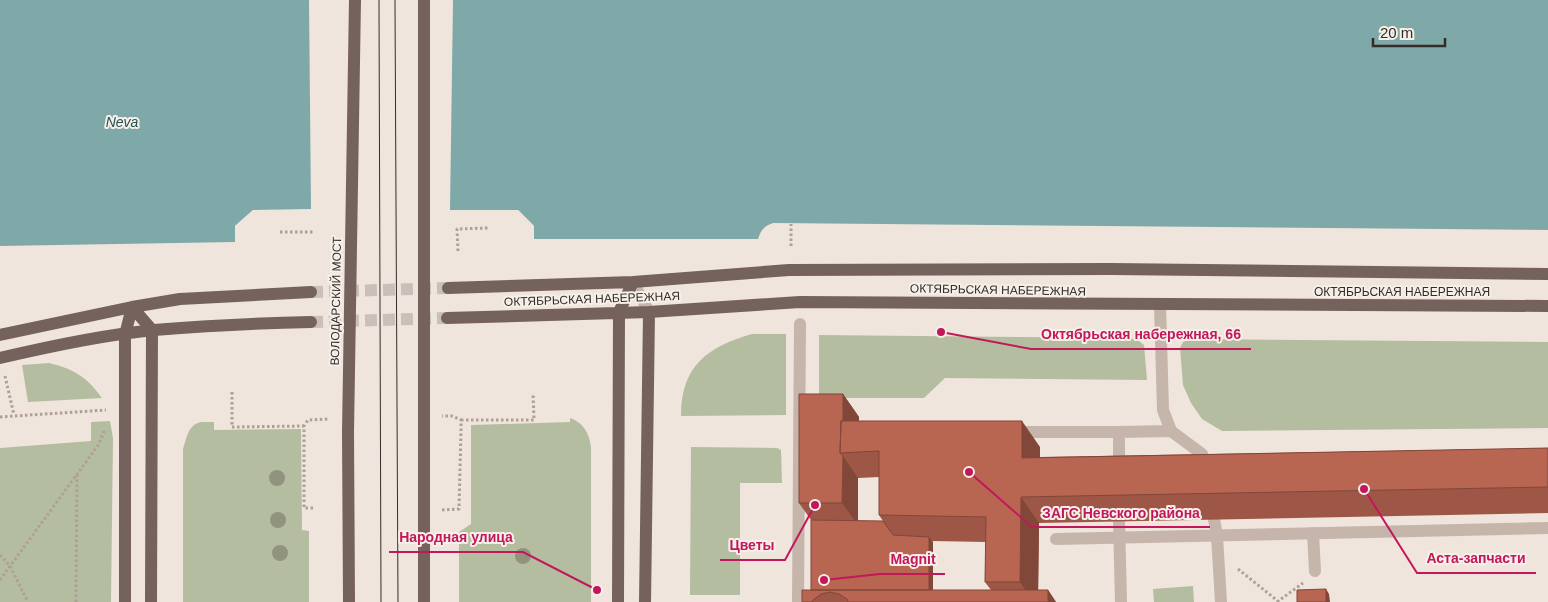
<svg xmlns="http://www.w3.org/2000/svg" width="1548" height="602" font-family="Arial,sans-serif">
<rect width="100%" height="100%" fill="#efe5dd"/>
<!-- green -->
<path fill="#b4bd9f" d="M752 334H786V415L681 416C681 366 707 347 752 334Z
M819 335 1131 338 1139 341 1144 345 1147 380 945 378 924 398H819Z
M1190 339 1548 342V428L1222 431 1202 419 1191 403 1183 385 1180 348 1183 342Z
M49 363C74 369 87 377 102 398L28 402 22 365Z
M570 418C584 423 589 433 591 447V602H459V532L471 524V425L570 422Z
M110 421 113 438 111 602H0V448L91 441V422Z
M201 422H214V430L301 429 302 530 309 531V602H183V449C187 437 188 425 201 422Z
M691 447 777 448 781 450 782 483H740V595H690Z
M1193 586 1194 602H1154L1153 589Z"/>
<!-- water -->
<path fill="#7fa9a8" d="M0 0H1548V230L773 223C764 226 761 230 758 239H534V226L518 210H253L235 226V242L0 246Z"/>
<!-- pier -->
<path fill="#efe5dd" d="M309 0H453L450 210H518L534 226V239H531V227L517 212H254L238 228V242H235V226L253 210 311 209Z"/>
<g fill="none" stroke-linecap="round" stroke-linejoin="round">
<!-- major-tunnel -->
<path stroke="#cac0b9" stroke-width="12" stroke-dasharray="12 6" stroke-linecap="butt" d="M311 292 448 288
M311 322 447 318"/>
<!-- path -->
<path stroke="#b19f95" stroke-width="3" stroke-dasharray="2.5 2.5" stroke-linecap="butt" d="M280 232H315
M791 246V224
M458 251 457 229 488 228
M5 376 14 415
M232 392V427L304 426
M0 417 106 410
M461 420H534L533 393
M313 508H304V426L308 420 329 419
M442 510 459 509 461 430V420L452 416H442
M0 555 10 566 28 602
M1238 569 1279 602
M0 580 99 444 105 429
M76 602 77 475
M1277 602 1303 583"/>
<!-- minor -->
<path stroke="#c6b5aa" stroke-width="12" d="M633 282 649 312
M1171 431 1202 454 1208 469
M1013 432H1119L1171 431 1163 410 1160 305
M1119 432V472
M1214 519 1217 536 1221 602
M1119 521 1121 602
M1313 533 1315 571
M1056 539 1548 528
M798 602 800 324"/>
<!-- major -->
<path stroke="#75625c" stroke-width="12" d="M448 288 633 282 789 270 1111 269 1548 274
M132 307 152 330
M447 318 649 312 800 302 1548 306
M0 335 132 307 180 299 311 292
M0 358C51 346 102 335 154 330 206 326 258 323 311 322
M348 432 349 602
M424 432V602
M125 602V335L132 307
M151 602 152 330
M618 602 619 312 633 282
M645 602 649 312"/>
<!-- tram -->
<path stroke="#342c29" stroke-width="1" d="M379 0 381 602
M395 0 398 602"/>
<!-- major-bridge -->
<path stroke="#75625c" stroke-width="12" d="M424 0V432
M348 432 355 0"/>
</g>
<!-- trees -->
<g fill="#92937e">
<circle cx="277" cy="478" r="8"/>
<circle cx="278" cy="520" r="8"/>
<circle cx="280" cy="553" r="8"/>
<circle cx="523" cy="556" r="8"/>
</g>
<!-- wall -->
<path fill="#9e5747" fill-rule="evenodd" d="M843 394 859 417V421L1040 447V457L1548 448V513L1039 523 1038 590H1048L1056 602H802L811 590V520L799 503ZM879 477V515L883 521H858V478ZM932 541 986 542 985 582 991 590H933V542Z"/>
<!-- shaded-wall -->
<path fill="#814739" d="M843 394 859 417V452L843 453Z
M1022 421 1040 447V484L1022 458Z
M843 456 858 478V525L842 503Z
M1021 497 1039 523 1038 602H1034L1020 582Z
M929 537 933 542V602H929Z
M1326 589 1329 594 1330 602H1326Z
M1048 590 1056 602H1048Z"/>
<!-- building -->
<path fill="#b86552" stroke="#814739" d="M799 394H843V421H841L840 453 843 456 842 503H799Z
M841 421H1022V458L1548 448V487L1021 497 1020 582H985L986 517 879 515V451L840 453Z
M811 520 883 521 893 535 929 537V590H811Z
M1326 589V602H1297V590Z
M802 590H1048V602H848L847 599 839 594 830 592 821 594 813 600 812 602H802Z"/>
<g text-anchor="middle" stroke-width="4" stroke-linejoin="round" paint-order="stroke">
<!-- street labels -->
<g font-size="12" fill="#342c29" stroke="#f7f0e9">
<text transform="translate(998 290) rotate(1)" y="4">ОКТЯБРЬСКАЯ НАБЕРЕЖНАЯ</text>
<text x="1402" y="296">ОКТЯБРЬСКАЯ НАБЕРЕЖНАЯ</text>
<text transform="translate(592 299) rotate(-2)" y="4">ОКТЯБРЬСКАЯ НАБЕРЕЖНАЯ</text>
<text transform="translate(336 301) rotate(-89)" y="4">ВОЛОДАРСКИЙ МОСТ</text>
</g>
<!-- water labels -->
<g font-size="14" font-style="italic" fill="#235151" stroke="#f7f0e9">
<text x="122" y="127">Neva</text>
</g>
</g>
<!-- callouts -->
<path fill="none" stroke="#c2185b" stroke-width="2" d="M941 332L1031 349H1251M969 472L1032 527H1210M597 590L523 552H389M815 505L785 560H720M1364 489L1417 573H1536M824 580L880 574H945"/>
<g fill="#c2185b" stroke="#f7f0e9" stroke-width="2">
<circle cx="941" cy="332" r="5"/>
<circle cx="969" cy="472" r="5"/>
<circle cx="597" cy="590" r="5"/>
<circle cx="815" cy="505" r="5"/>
<circle cx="1364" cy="489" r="5"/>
<circle cx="824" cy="580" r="5"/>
</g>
<g font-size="14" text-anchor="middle" font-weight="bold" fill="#c2185b" stroke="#f7f0e9" stroke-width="4" stroke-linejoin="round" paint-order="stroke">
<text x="1141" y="339">Октябрьская набережная, 66</text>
<text x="1121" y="518">ЗАГС Невского района</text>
<text x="456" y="542">Народная улица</text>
<text x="752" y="550">Цветы</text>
<text x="1476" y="563">Аста-запчасти</text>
<text x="913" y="564">Magnit</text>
</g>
<!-- scale -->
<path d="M1373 38v8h72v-8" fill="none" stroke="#342c29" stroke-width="2.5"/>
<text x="1380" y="38" font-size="15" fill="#342c29" stroke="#f7f0e9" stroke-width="4" paint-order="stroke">20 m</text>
</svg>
